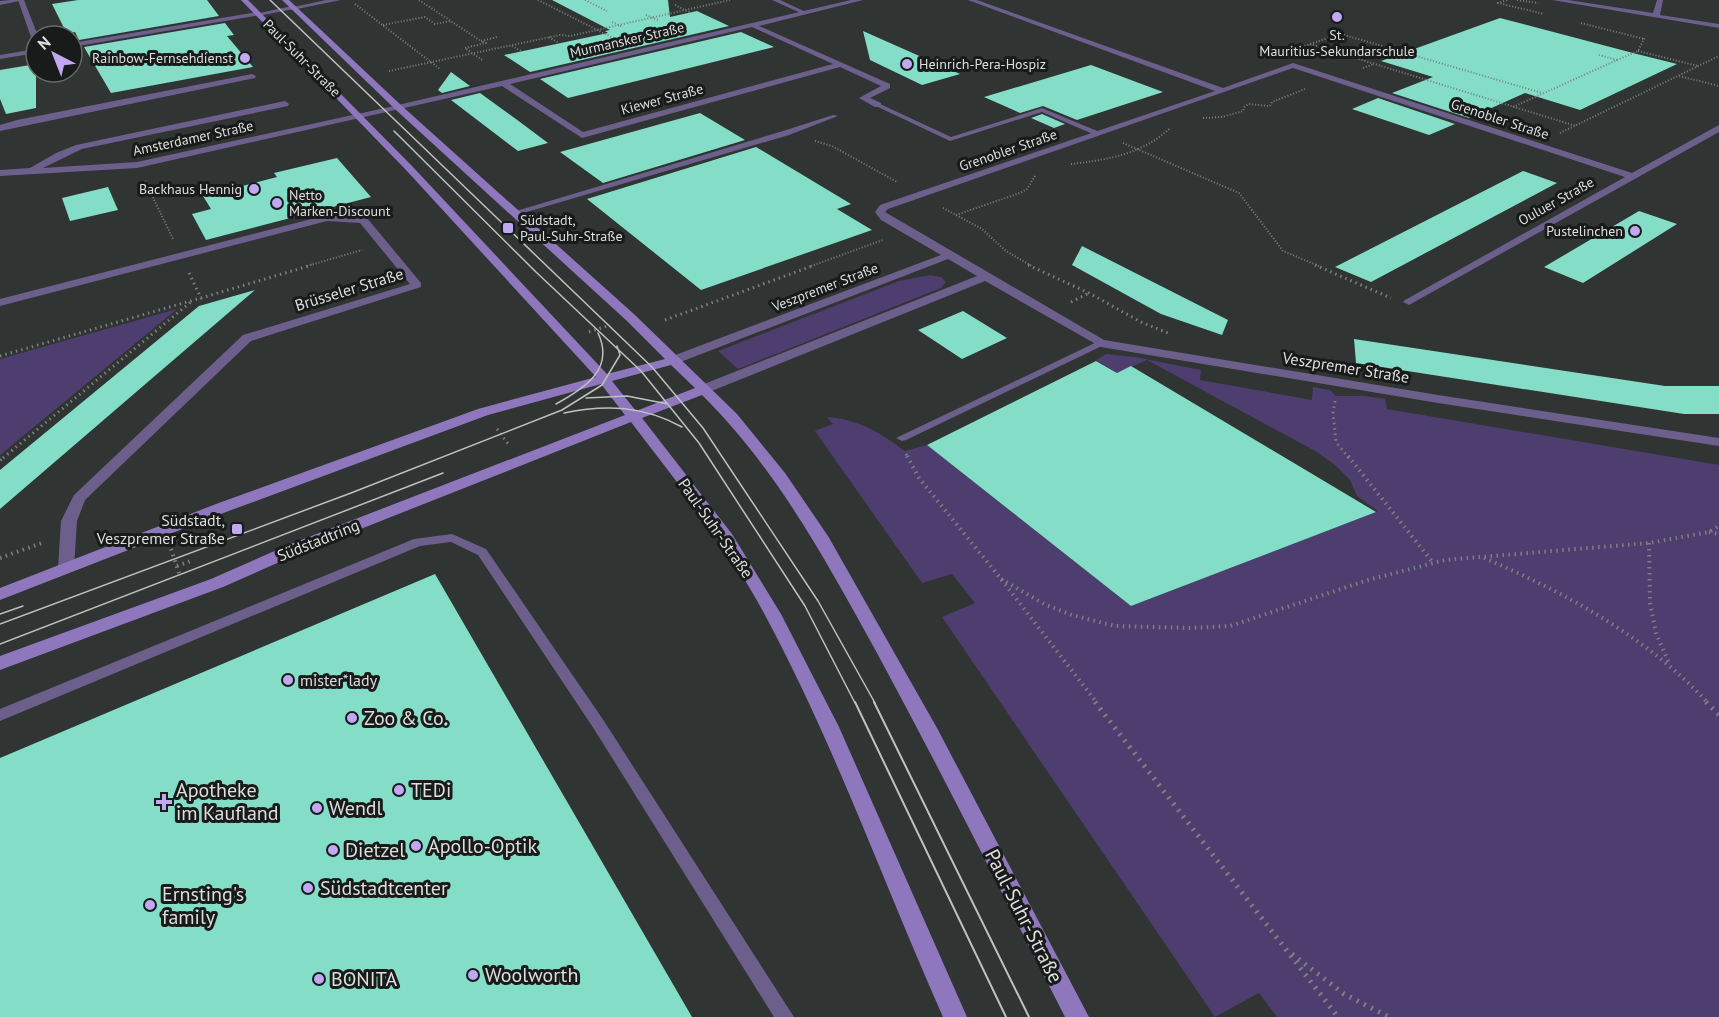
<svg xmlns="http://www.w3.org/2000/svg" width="1719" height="1017" font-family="'PT Sans',sans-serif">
<rect width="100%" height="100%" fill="#303433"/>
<!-- green -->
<path fill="#4e3d6f" d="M930 275 941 277 946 282 941 288 738 369 718 351 899 281Z
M177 309 0 455V359Z
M1106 354 1135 357 1201 370 1200 380 1312 400 1313 387 1330 390 1336 396H1365L1385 399 1387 409 1719 465V1017H1277L1259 993 1215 1017 942 617 975 603 952 574 922 583 815 431 833 424 827 417C858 419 881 433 905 451L927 445 1131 606 1378 511 1357 496 1350 480 1335 465 1317 452 1147 360 1117 373 1096 360Z"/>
<!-- building -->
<path fill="#83ddc7" d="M78 0H207L219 16 79 40 75 32 67 34 52 4Z
M552 0H668L670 17 697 11 729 26 530 72 504 55 608 33 605 31 610 30Z
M1500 18 1633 53 1677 64 1580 110 1525 93 1469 118 1392 93 1433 77 1381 61Z
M225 23 234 35 227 36 253 67 111 93 84 47Z
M863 31 960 74 922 85 870 60Z
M741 32 774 47 568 98 540 79Z
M36 64V108L6 114 0 99V70Z
M1091 65 1163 92 1077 120 1043 106 1020 113 984 97Z
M451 72 470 86 442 93 438 90Z
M480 93 520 122 548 143 518 151 451 100Z
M1378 98 1455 124 1429 135 1352 109Z
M700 113 745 140 603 183 560 152Z
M1042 114 1065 124 1054 128 1031 118Z
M756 147 851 204 837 209 872 230 701 290 587 199Z
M337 158 371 197 206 240 192 214 211 209 203 196 277 177 274 173Z
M1523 171 1557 183 1371 282 1335 267Z
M108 187 118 210 70 221 62 198Z
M1639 211 1677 224 1583 283 1544 267Z
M1082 246 1228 320 1222 335 1161 314 1072 265Z
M255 290 135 393 0 509V470L199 306Z
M963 311 1007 338 962 359 918 330Z
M1354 339 1665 386H1719V414H1684L1356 363Z
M1096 361 1117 373 1131 366 1376 512 1131 606 927 445Z
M435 574 692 1017H0V758Z"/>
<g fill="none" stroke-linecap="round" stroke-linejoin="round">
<!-- path-far3 -->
<path stroke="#7c807f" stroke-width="2" stroke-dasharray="1 2" stroke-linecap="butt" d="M419 0 481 41
M538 0 615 39
M585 0 607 11
M1507 0 1498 3 1544 14
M1517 0 1538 3
M355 4 440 69
M675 5 691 13
M646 15 658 20
M612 22 623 27
M1581 23 1644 39
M383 25 425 17 435 24 451 21
M1341 34 1542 93
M549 37 559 43
M1310 44 1576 126
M512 46 521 51
M1299 48 1339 34
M1638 51 1698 66
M482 60 465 48 486 43 481 41 497 37
M1617 60 1638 51 1645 37
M1363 68 1374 64
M389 71 560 35 570 36 730 0
M1679 76 1719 86
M1513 107 1617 60 1599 55
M1203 118 1222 117 1243 111 1244 107 1249 104 1270 106 1272 102 1305 89
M1560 133 1719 56
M815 141 832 146 897 182
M1123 143 1239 193 1283 251 1319 266
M1071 164C1107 160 1142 154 1169 129
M145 181 173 239
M943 208 982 229 1006 251 1032 266
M956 215 1020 193 1027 189 1035 176
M307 266 362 250
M811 266 883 240"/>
<!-- path-far2 -->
<path stroke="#7c807f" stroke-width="3" stroke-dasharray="1.5 4" stroke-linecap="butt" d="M1028 265 1089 293 1141 322 1168 333
M1315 265 1391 298
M189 273 201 298 312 265
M1071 302 1089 293
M665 320 815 265
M589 332 610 325
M0 356 201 298
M1335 401 1333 412 1336 442 1349 458
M497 429 509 445
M906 454 908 458
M3 458 192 301"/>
<!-- path-far1 -->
<path stroke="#7c807f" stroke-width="4" stroke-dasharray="1.5 4.5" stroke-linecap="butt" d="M907 456 919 478 1001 579 1097 703
M1348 456 1434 564
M0 460 4 456
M1709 532 1719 534
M1649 543 1650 603 1656 633 1669 663
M171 549 180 576
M0 558 45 542
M1484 558C1566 593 1647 637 1708 703
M177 566 193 560
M1001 579 1044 604 1072 615 1115 626 1192 628 1230 626 1368 580 1445 560 1649 543 1709 532 1719 526"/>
<!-- path -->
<path stroke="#7c807f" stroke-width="5" stroke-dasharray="2 6" stroke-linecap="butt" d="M1095 702 1338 1017
M1706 702 1719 715
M1292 954 1344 994 1389 1017"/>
<!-- lane -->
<path fill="#6d5f8b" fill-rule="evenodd" d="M10 0H24L0 5V1Z
M772 0H780L808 13 803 14Z
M292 6 294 9 258 16 255 14Z
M876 104H880L951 137 1042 108 1102 133 1095 135 1042 112 950 141 876 106Z
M833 115 838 116 789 135 520 214 513 212 783 131Z
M1101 340 1104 341V345L906 440 902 441 896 438Z
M452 534 486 549 604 721 794 1017H774L594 729 478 555 451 542 420 546 0 721V709L414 539Z"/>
<!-- street -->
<path fill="#6d5f8b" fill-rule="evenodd" d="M18 0H24L38 36H36V42L32 40Z
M326 0H341L292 10 289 8Z
M851 0H863L759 26 890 84V88L870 98 881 103V107H875L859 98 881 86 840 67 582 138 502 86 137 168 0 176V170L30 168 56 153 76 145 285 101 289 104 288 106 82 149 43 168 137 162 385 108ZM752 27 833 64 583 132 510 84Z
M968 0H977L1223 88 1293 63 1632 173 1719 125V132L1409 305 1403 302 1405 300 1625 177 1293 68 888 209 885 212 1104 340 1438 395 1719 438V446L1438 403 1101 347 985 281 709 392H699L697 389 699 386 977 276 948 259 678 363H670L668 360 670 357 941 255 881 220 875 212 880 205 1215 91Z
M1552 0H1568L1653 13 1657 0H1663L1660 15 1719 24V28Z
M258 12 260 15 72 47V43Z
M36 49V53L0 59V55Z
M252 74 256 76 255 78 0 131V125L17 120Z
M327 215 367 218 421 283V287L251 341 85 500 77 521 74 568 72 572H60L58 568 61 521 74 495 243 335 410 284 360 223 327 221 0 306V299Z"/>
<!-- secondary -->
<path fill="#8e77bc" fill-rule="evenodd" d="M241 0H248L412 166 607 374 665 359 627 321 396 110 282 0H289L402 106 635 315 737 414 785 473 828 536 937 728 1089 1017H1065C1003 895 942 773 877 653 826 561 777 469 702 395L642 418 732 534 781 614 839 727 967 1017H943C884 884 835 746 766 617 729 547 679 485 631 422L300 553 223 587 0 670V656L211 579 288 545 625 415 601 384 488 415 226 512 0 600V588L216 504 478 409 596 377 406 170ZM671 365 695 388 636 411 612 381Z"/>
<!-- tram-far1 -->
<path stroke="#bec1c0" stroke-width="1.5" d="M270 0 652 367 703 428 818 601 875 703
M394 131 536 272 641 371 699 443 805 606 855 703
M586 398 627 396 668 404
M556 404C585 388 615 369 598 333
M564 413C606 404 644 406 682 427
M0 614 23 606
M0 624 351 493 562 410 602 385 620 355 617 346
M0 644 443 473"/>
<!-- tram -->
<path stroke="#bec1c0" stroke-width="2" d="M855 702 1006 1017
M874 702 1029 1017"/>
</g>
<!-- markers -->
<g fill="#c0a8f3" stroke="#191b1b" stroke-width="2">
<circle cx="1337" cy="17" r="6"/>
<circle cx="245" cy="58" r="6"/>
<circle cx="907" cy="64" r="6"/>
<circle cx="254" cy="189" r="6"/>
<circle cx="277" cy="203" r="6"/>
<rect x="502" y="222" width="12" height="12" rx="3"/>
<circle cx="1635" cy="231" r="6"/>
<rect x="231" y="523" width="12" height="12" rx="3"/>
<circle cx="288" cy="680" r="6"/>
<circle cx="352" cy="718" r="6"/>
<circle cx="399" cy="790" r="6"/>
<path d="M161 793h6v6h6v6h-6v6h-6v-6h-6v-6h6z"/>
<circle cx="317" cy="808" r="6"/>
<circle cx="416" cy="846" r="6"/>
<circle cx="333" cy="850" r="6"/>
<circle cx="308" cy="888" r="6"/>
<circle cx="150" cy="905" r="6"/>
<circle cx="473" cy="975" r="6"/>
<circle cx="319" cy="979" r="6"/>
</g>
<g text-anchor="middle" stroke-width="6" stroke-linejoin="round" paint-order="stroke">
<!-- far-poi labels -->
<g font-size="14" fill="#dcdfde" stroke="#191b1b" text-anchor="end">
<text x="1337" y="40" text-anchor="middle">St.<tspan x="1337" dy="16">Mauritius-Sekundarschule</tspan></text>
<text x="233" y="63">Rainbow-Fernsehdienst</text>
<text x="919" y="69" text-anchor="start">Heinrich-Pera-Hospiz</text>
<text x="242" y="194">Backhaus Hennig</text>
<text x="289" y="200" text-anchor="start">Netto<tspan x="289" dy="16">Marken-Discount</tspan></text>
<text x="520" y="225" text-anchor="start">Südstadt,<tspan x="520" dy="16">Paul-Suhr-Straße</tspan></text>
<text x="1623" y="236">Pustelinchen</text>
</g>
<!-- far-street labels -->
<g font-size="14" fill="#dcdfde" stroke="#191b1b">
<text transform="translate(627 40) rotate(-13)" y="5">Murmansker Straße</text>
<text transform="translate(302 58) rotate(45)" y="5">Paul-Suhr-Straße</text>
<text transform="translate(662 99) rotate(-15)" y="5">Kiewer Straße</text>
<text transform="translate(1500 119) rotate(18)" y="5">Grenobler Straße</text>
<text transform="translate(193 138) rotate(-12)" y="5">Amsterdamer Straße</text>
<text transform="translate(1008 150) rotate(-19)" y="5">Grenobler Straße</text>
<text transform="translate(1556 201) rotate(-29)" y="5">Ouluer Straße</text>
<text transform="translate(825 287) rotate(-21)" y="5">Veszpremer Straße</text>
</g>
<!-- street labels -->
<g font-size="16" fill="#dcdfde" stroke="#191b1b">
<text transform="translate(349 289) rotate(-17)" y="6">Brüsseler Straße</text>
<text transform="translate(1346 367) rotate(9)" y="6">Veszpremer Straße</text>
<text transform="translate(716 528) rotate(55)" y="6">Paul-Suhr-Straße</text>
<text transform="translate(318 540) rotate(-22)" y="6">Südstadtring</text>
</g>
<!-- poi labels -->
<g font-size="16" fill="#dcdfde" stroke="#191b1b" text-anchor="end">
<text x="225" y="526">Südstadt,<tspan x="225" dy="18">Veszpremer Straße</tspan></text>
<text x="300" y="686" text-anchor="start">mister*lady</text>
</g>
<!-- near-poi labels -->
<g font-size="20" fill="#dcdfde" stroke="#191b1b" text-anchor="start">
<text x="364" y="725">Zoo &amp; Co.</text>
<text x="176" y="797">Apotheke<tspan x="176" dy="23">im Kaufland</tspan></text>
<text x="411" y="797">TEDi</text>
<text x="329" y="815">Wendl</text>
<text x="428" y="853">Apollo-Optik</text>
<text x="345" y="857">Dietzel</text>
<text x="320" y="895">Südstadtcenter</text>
<text x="162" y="901">Ernsting's<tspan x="162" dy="23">family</tspan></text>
<text x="485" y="982">Woolworth</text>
<text x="331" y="986">BONITA</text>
</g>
<!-- near-street labels -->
<g font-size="20" fill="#dcdfde" stroke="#191b1b">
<text transform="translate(1024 916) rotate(63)" y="7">Paul-Suhr-Straße</text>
</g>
</g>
<!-- north arrow -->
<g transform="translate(54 54) rotate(318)"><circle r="28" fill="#191b1b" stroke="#676969" stroke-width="1.5"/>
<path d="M0-4.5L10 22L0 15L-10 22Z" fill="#c0a8f3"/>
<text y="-9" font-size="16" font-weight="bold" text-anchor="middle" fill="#dcdfde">N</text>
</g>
</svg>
